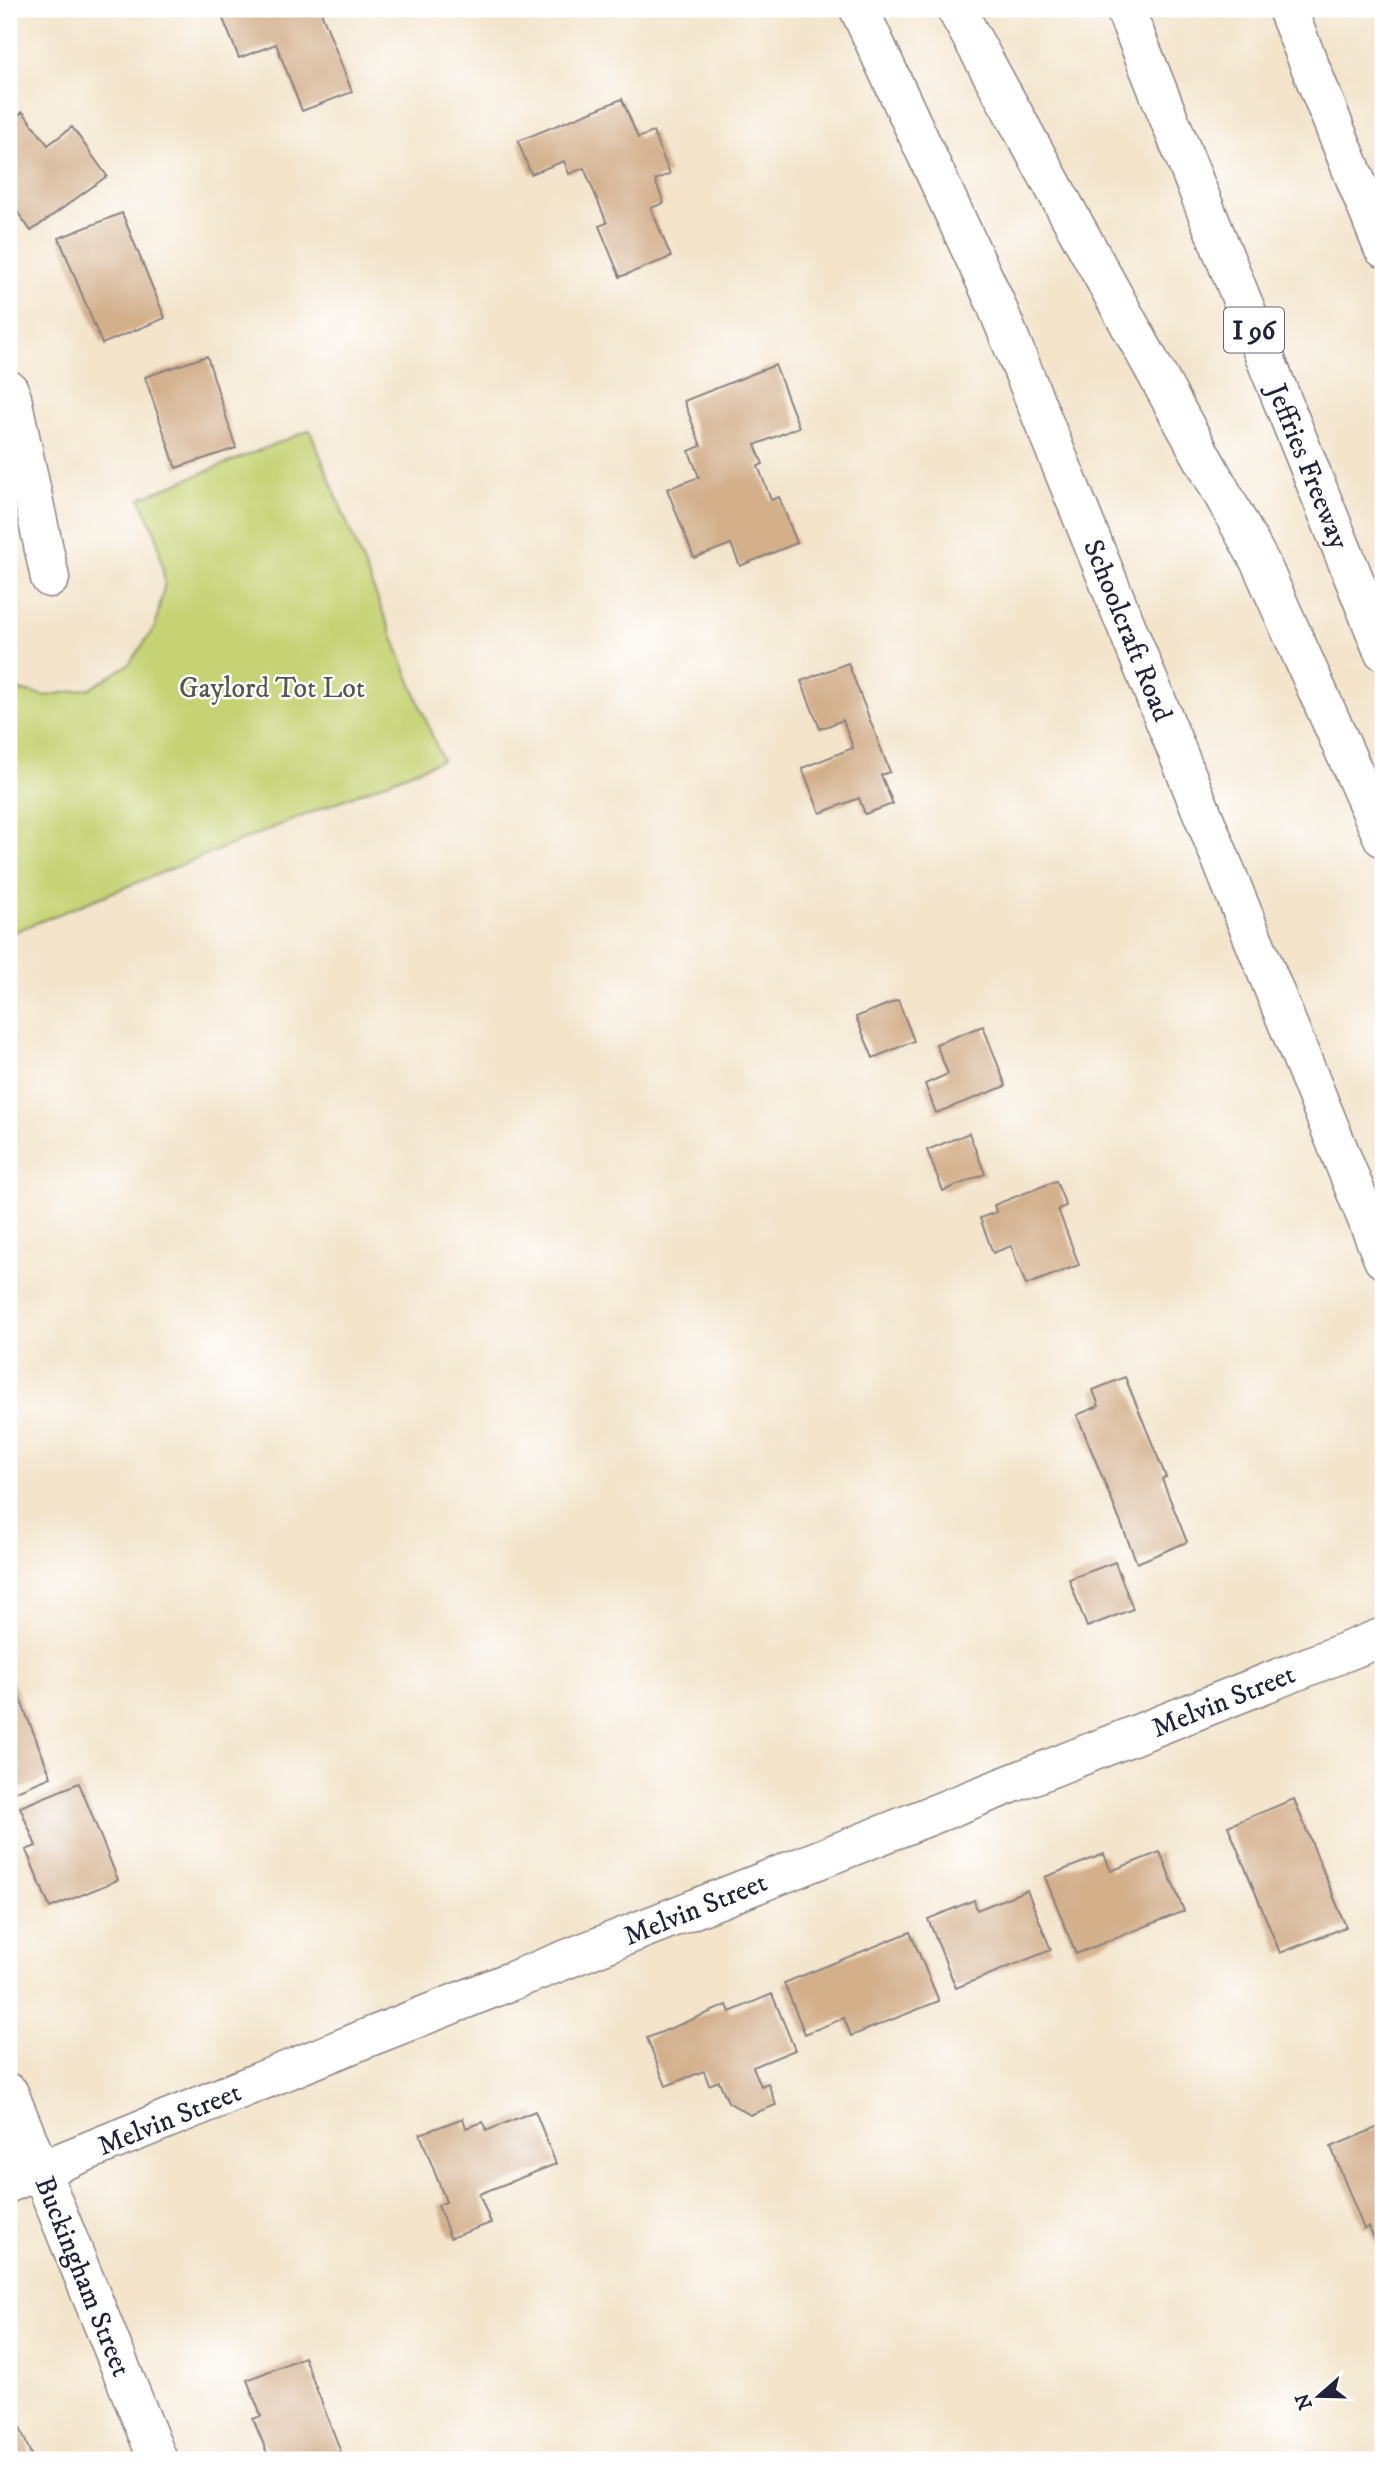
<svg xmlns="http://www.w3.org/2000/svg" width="1392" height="2469" font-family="'IM FELL DW Pica',serif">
<rect width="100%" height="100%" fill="#fff"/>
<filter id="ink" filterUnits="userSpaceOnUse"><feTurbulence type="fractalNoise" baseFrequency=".0143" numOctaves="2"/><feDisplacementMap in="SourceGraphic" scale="14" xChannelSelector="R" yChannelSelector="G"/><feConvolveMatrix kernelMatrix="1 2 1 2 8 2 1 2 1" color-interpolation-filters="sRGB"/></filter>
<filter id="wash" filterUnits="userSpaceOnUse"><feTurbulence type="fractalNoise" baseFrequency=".00686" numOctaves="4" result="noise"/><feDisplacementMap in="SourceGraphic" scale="28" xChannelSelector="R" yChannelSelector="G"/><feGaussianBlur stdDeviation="1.57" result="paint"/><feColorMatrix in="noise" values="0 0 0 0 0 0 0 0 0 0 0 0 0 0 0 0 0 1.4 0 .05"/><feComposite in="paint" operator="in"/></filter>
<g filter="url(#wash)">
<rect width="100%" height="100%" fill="#f3e4ca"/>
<!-- green -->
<path fill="#c6d374" stroke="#747a58" stroke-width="2" d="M310 430 442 760 9 934V688L46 696 91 688 129 664 155 627 165 582 157 537 140 498Z"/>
<g id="blocks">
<!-- building -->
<path fill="#d3af8a" d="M219 9H320L352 92 302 111 276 44 239 58Z
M622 99 638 138 653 132 670 174 655 180 664 203 651 208 671 257 620 277 599 226 607 223 584 168 569 174 564 161 531 174 518 141Z
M23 112 48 145 72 127 107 176 31 231 9 200V122Z
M122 213 165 318 102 344 59 238Z
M207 356 236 448 176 468 145 377Z
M775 365 799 427 755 445 763 464 758 466 771 500 779 497 797 543 740 566 731 544 694 558 667 489 699 477 689 451 701 446 684 401Z
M848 663 890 772 881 775 893 804 865 814 859 798 820 813 802 768 853 748 843 720 820 729 801 681Z
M898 1000 914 1041 873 1058 856 1017Z
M983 1026 1006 1086 936 1113 925 1084 948 1074 936 1044Z
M969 1133 985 1174 943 1191 927 1150Z
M1056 1181 1066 1206 1058 1209 1079 1265 1026 1285 1011 1246 993 1253 980 1218 996 1212 994 1205Z
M1125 1377 1166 1477 1162 1479 1187 1542 1137 1563 1077 1415 1099 1406 1093 1390Z
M1115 1562 1133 1609 1087 1627 1069 1579Z
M13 1681 51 1777 9 1794V1683Z
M79 1783 118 1880 50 1908 26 1850 36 1846 20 1807Z
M1294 1799 1346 1927 1280 1953 1228 1826Z
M1160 1852 1184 1911 1076 1954 1045 1877 1104 1854 1111 1871Z
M1027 1890 1051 1950 956 1988 928 1919 974 1900 977 1910Z
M910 1932 939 2001 851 2036 844 2018 805 2034 784 1983Z
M772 1994 795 2050 753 2067 761 2086 768 2083 776 2105 750 2115 728 2102 719 2081 709 2085 704 2071 666 2086 647 2038 727 2005 730 2012Z
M535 2111 556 2164 479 2194 491 2223 450 2238 438 2205 446 2202 420 2134 463 2118 466 2128 483 2122 486 2131Z
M1383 2125V2254L1381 2255 1369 2227 1364 2229 1331 2147Z
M304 2357 341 2452 320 2460H270L253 2419 261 2416 247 2380Z
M16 2417 33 2460H9V2420Z"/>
</g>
</g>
<g filter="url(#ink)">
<use href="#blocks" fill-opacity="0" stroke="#8a8382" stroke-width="2"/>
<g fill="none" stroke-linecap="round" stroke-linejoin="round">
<!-- street casing -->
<g stroke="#8a8382" stroke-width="41">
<path id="street" d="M9 390 12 398 50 578
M9 2093 158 2460
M9 2183 367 2038 1383 1637"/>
</g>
<!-- secondary casing -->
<g stroke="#8a8382" stroke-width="41">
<path id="secondary" d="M859 9 995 302 1383 1259"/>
</g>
<!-- highway casing -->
<g stroke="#8a8382" stroke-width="41">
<path id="highway" d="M956 9 1261 564 1383 838
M1125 9 1383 651
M1287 9 1383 248"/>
</g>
<!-- street -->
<use href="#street" stroke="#fff" stroke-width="38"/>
<!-- secondary -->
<use href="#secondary" stroke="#fff" stroke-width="38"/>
<!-- highway -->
<use href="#highway" stroke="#fff" stroke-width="38"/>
</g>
</g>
<g text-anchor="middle" stroke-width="5" stroke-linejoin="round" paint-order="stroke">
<!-- shield labels -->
<rect fill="#fff" stroke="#646476" stroke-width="2" x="1224" y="307.5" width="60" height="45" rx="5"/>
<g font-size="26" font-weight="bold" fill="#22223b">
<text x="1254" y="339">I 96</text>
</g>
<!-- street labels -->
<g font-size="28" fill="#22223b" stroke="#fff">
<text transform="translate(1309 466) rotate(68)" y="10">Jeffries Freeway</text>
<text transform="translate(1129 630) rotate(68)" y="10">Schoolcraft Road</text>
<text transform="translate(1223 1700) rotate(-22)" y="10">Melvin Street</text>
<text transform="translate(695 1908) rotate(-22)" y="10">Melvin Street</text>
<text transform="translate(169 2118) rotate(-22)" y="10">Melvin Street</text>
<text transform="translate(84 2276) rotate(68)" y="10">Buckingham Street</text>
</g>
<!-- park labels -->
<g font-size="28" fill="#53574c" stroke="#fff">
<text x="272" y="697">Gaylord Tot Lot</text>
</g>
</g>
<!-- margin -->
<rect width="1392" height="2469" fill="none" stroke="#fff" stroke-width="35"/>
<!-- north arrow -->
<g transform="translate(1319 2396) rotate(250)" stroke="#ffffff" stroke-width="5" paint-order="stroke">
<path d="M0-5L12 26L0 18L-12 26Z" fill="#22223b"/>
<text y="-10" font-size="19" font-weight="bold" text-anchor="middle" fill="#22223b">N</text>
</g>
</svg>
